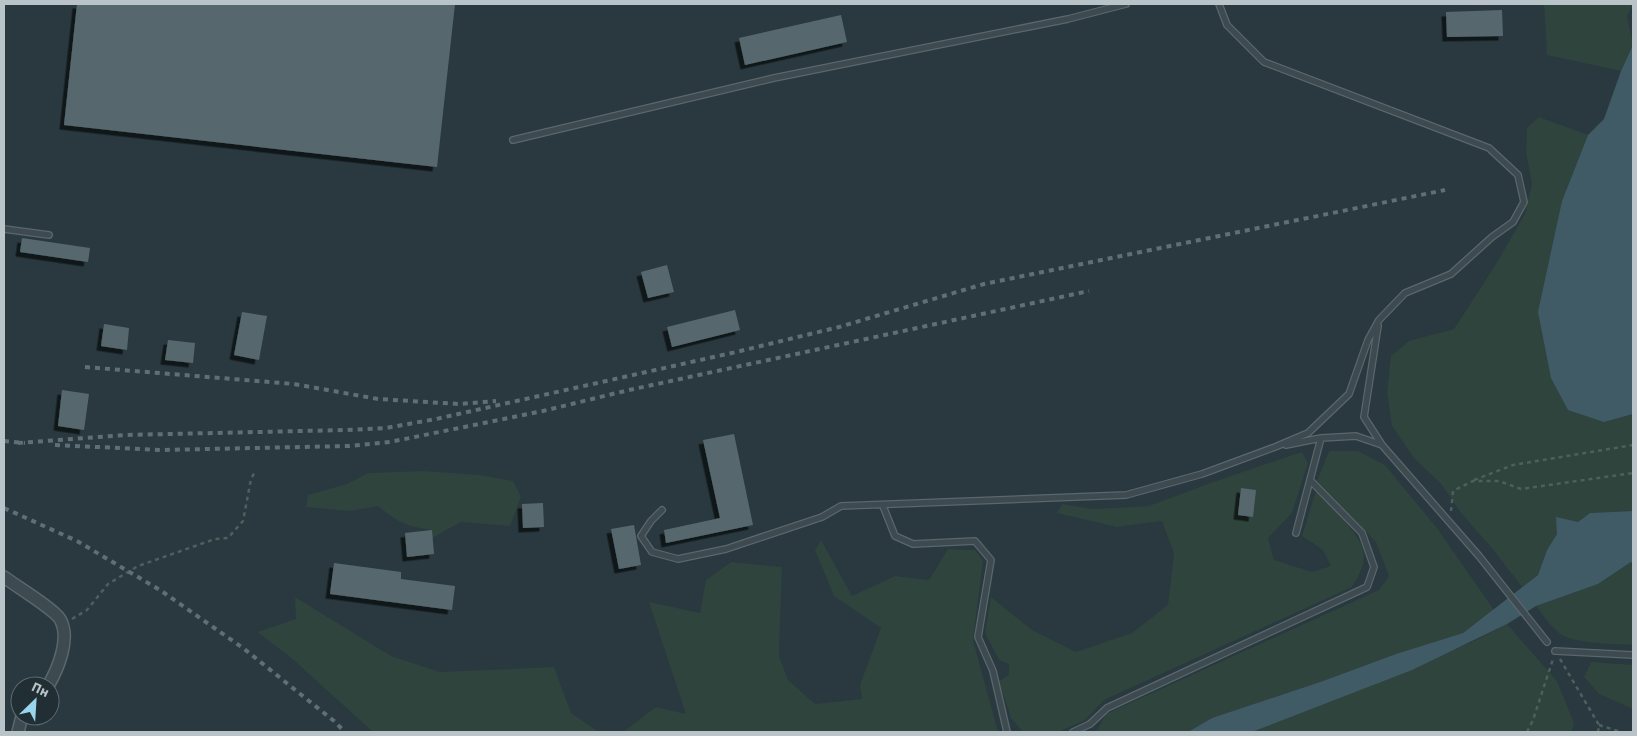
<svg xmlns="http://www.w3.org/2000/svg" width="1637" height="736" font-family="'Source Sans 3',sans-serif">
<defs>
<filter id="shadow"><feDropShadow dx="-4.5" dy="4.5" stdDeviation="0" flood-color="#0009"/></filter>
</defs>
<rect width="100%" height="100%" fill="#29393f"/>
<!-- green -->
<path fill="#2e443d" d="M1544 4H1633L1627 16 1633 45 1621 71 1547 55Z
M1539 117 1588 135 1562 201 1604 422 1633 414V511L1590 513 1578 522 1557 534 1547 550 1538 575 1522 587 1491 547 1461 513 1442 485 1414 458 1392 426 1387 393 1391 356 1409 341 1454 329 1493 269 1525 214 1532 184 1526 153 1527 128Z
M1329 451H1358L1385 465 1437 528 1494 610 1463 633 1396 654 1323 681 1212 718 1188 732H1093L1097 730 1106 714 1379 590 1389 576 1376 542 1317 481Z
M1302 452 1308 463 1292 513 1268 538 1274 560 1312 572 1331 566 1323 550 1302 536 1316 491C1328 504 1364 537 1364 555 1364 567 1358 577 1352 587L1104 700 1085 720 1058 732H1023L1011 718 999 681 1009 675V664L999 660 985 633 991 597 1032 630 1076 652 1132 633 1168 605 1174 553 1162 521 1117 527 1057 513 1062 504 1092 509 1149 506 1213 482Z
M423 471 480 475 513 481 521 497 510 526 461 522 432 538 431 530C405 526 398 522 378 506L350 511 306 507 308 495 347 484 368 473Z
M821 540 852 596 895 576 929 580 948 549 975 550 983 561 973 640 998 732H623L656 707 686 714 649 602 700 613 706 580 731 562 782 567 779 656 788 680 815 704 862 699 860 685 881 628 834 596 815 550Z
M1631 562 1633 565V645C1615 644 1573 644 1559 633 1550 626 1543 615 1536 606L1598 584Z
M295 597 391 656 440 672 554 667 571 713 599 732H373L289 656 257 632 296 619Z
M1507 624 1557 681 1574 723 1571 732H1252L1472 642Z
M1591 662 1633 665V709L1599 694 1584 677Z"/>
<!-- water -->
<path fill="#405b66" d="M1633 45V414L1604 422 1568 410 1551 378 1538 312 1562 201 1588 135 1604 119 1621 71Z
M1633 511V565L1631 562 1598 584 1536 606 1507 624 1412 670 1252 732H1188L1212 718 1323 681 1396 654 1463 633 1538 575 1547 550 1557 534 1556 517 1578 522 1590 513Z"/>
<!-- building -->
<path fill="#57686e" filter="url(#shadow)" d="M77 4H455L437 167 64 125Z
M1502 10 1503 36 1447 37 1446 12Z
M841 15 847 42 745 65 739 38Z
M22 238 90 248 88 262 20 252Z
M667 265 674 292 648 298 641 272Z
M735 310 740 330 672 347 667 327Z
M242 312 267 316 259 360 234 355Z
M104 324 129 328 127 350 101 346Z
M168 340 195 343 193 363 165 360Z
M62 390 89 394 84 430 58 426Z
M734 434 753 525 666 543 664 530 720 518 703 440Z
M1241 488 1256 490 1253 517 1238 515Z
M543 503 544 527 523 528 522 504Z
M634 525 641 565 619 569 611 529Z
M432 530 434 554 407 557 405 533Z
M334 563 401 572V579L455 586 452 610 330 594Z"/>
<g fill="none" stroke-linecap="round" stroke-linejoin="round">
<!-- lane casing -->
<g stroke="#5a676c" stroke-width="8">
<path id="lane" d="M513 140 774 78 1068 19 1126 4
M4 229 49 235
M1378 326 1364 417 1382 445
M1286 445 1321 438 1356 436 1382 445 1479 556 1547 642
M883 506 895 536 913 544 975 541 991 560 978 637 993 671 1007 732
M662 510 651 521 641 536 652 552 678 559 726 549 822 517 841 506 1126 495 1202 474 1275 447 1308 433 1349 394 1368 340 1379 320 1405 293 1451 274 1492 237 1513 222 1524 202 1518 175 1489 148 1264 62 1227 25 1219 4
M1296 533 1321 438
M1555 651 1633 655
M1073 732 1090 724 1107 708 1367 587 1374 567 1362 533 1310 480"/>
</g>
<!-- street casing -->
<g stroke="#5a676c" stroke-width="14">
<path id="street" d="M4 577C16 586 54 609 60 619 71 638 58 669 48 686
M18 732 22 716"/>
</g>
<!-- path -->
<path stroke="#4d615c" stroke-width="2.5" stroke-dasharray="4 4" stroke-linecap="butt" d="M1474 480 1513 465 1633 445
M1451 511 1453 491 1473 481H1499L1521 489 1633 473
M72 619 87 610 108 584 138 566 215 539 228 538 243 521 251 479 256 470
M1560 659 1599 725 1598 732
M1599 725 1621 732
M1527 732 1533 720 1553 659"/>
<!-- lane -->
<use href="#lane" stroke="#3d4a4f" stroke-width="5.5"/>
<!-- street -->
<use href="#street" stroke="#3d4a4f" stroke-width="11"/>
<!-- rail -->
<path stroke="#5f6f75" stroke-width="4" stroke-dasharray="5 5" stroke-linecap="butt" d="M85 367 294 384 378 399 459 404 496 401
M4 441 25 443
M18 443 125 435 346 430 386 428 436 419 736 352 839 327 984 284 1445 190
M55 445 161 450 349 446 390 442 543 411 629 390 1089 291
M4 508 77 541 160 590 243 648 334 721 345 732"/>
</g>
<!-- border -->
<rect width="1637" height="736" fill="none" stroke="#b9c4c9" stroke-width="10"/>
<!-- north arrow -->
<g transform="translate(35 701) rotate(25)"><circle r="24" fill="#212f34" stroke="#5e6b70"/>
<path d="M0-4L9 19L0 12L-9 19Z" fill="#9ad5ee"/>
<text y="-8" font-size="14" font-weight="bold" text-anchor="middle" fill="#b9c4c9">Пн</text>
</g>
</svg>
